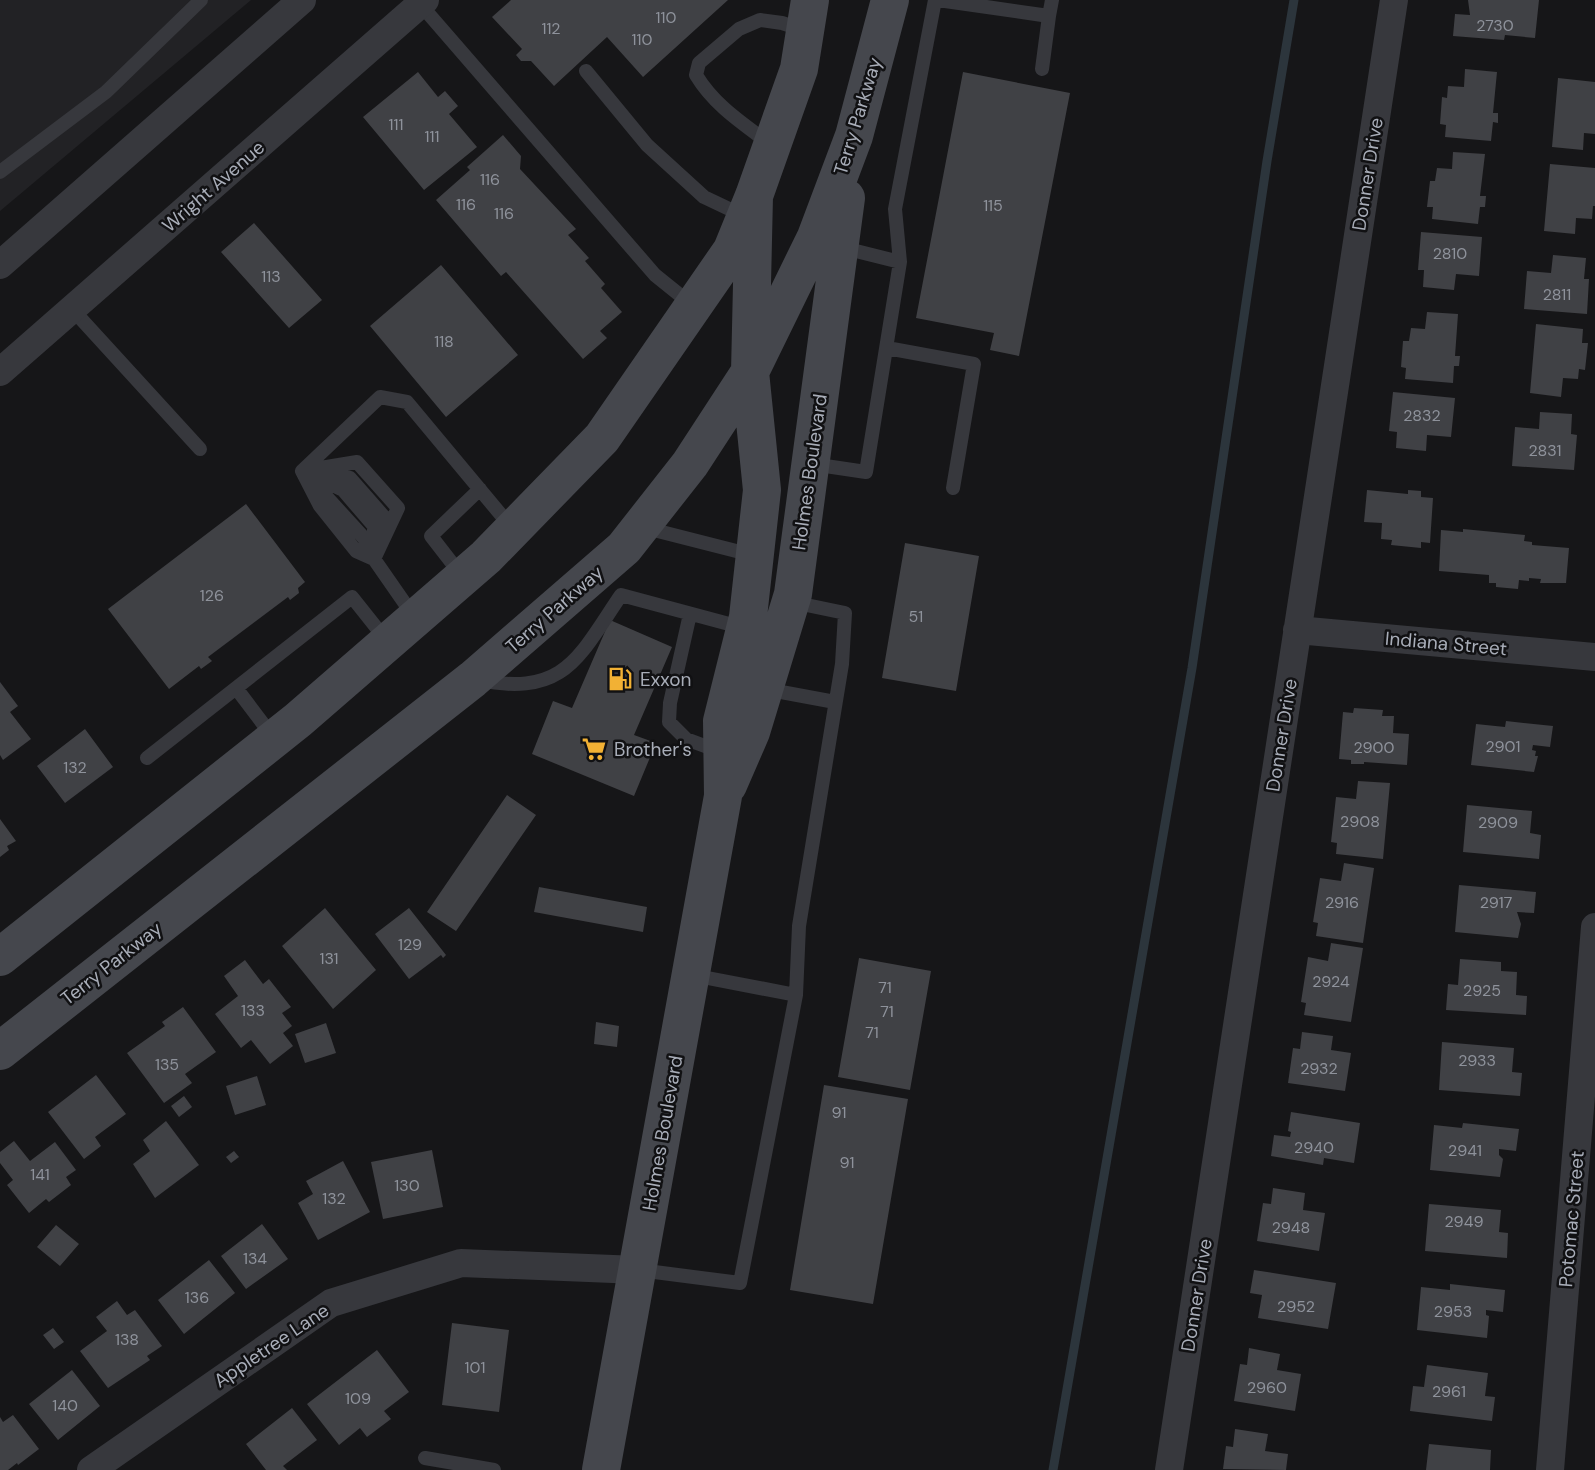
<svg xmlns="http://www.w3.org/2000/svg" width="1595" height="1470" font-family="'DM Sans',sans-serif">
<rect width="100%" height="100%" fill="#161618"/>
<!-- built -->
<path fill="#222225" d="M0 0H251L0 211Z"/>
<g fill="none" stroke-linecap="round" stroke-linejoin="round">
<!-- stream -->
<path stroke="#2c353c" stroke-width="9" d="M1053 1470 1192 668 1267 161 1294 0"/>
</g>
<!-- building -->
<path fill="#404145" d="M511 0H728L643 77 607 37 554 86 531 61H521L516 55 522 49 492 17Z
M1468 0H1539L1535 38 1505 35 1504 40 1453 36 1455 14 1470 15Z
M1465 69 1497 72 1493 113H1498V123L1493 122 1491 141 1445 137 1446 125 1440 124 1442 97 1447 98 1448 86 1464 87Z
M418 72 438 97 445 91 458 106 449 114 477 147 424 190 363 117Z
M963 72 1070 93 1019 356 990 350 994 333 916 318Z
M1558 78 1595 82V134L1584 133 1583 150 1552 147Z
M503 135 521 156 520 169 576 229 568 235 589 258 585 261 605 284 601 288 622 312 600 331 607 338 583 359 506 272 501 276 436 200 470 170 467 167Z
M1453 152 1485 154 1480 196H1486L1485 207H1480L1478 224 1432 219 1433 207H1427L1430 181H1435L1437 168 1452 169Z
M1550 164 1595 168V206H1593L1592 219 1576 218 1575 234 1544 231Z
M254 223 322 300 289 328 221 252Z
M1421 232 1482 237 1479 276 1456 274 1454 290 1423 287 1424 270H1418Z
M1553 255 1586 258 1584 279H1589L1587 314 1524 309 1527 271 1551 273Z
M441 265 518 355 446 417 370 326Z
M1427 312 1458 314 1455 356H1460L1459 366H1454L1453 383 1405 379 1406 368 1401 367 1403 341H1409L1411 328 1425 329Z
M1536 324 1583 329 1582 343H1588L1585 370 1579 369 1578 379 1563 378 1561 397 1530 393Z
M1393 392 1455 398 1451 437 1427 435 1426 451 1396 448 1397 432 1389 431Z
M1540 412 1572 414 1571 434 1577 435 1574 470 1512 466 1515 427 1539 429Z
M1367 490 1408 494V490L1421 491V497L1433 498 1430 543 1421 542V548L1391 545 1392 540 1381 539 1382 523 1364 522Z
M246 504 305 582 298 588 299 593 290 600 288 597 208 657 212 661 201 669 199 666 169 689 108 609Z
M1463 529 1525 535 1524 541 1532 542V545L1569 548 1566 583H1540L1541 579 1529 578V581L1519 580 1518 589 1496 587V583H1489V575L1439 571 1441 530 1463 532Z
M905 543 979 556 956 691 882 678Z
M610 620 672 647 634 735 656 743 634 796 532 754 553 701 572 708Z
M0 682 18 706 10 712 31 739 3 760 0 755Z
M1354 708 1383 710 1382 716H1394L1393 733 1409 734 1407 765 1364 762V764H1351V760L1339 759 1343 712 1353 713Z
M1506 721 1553 726 1550 747 1533 745 1532 750 1536 751 1535 756H1538L1534 772 1471 765 1476 724 1505 727Z
M85 729 113 767 65 803 37 766Z
M1358 781 1390 783 1383 859 1336 854 1337 843 1331 842 1336 797 1356 799Z
M507 795 536 815 456 931 427 912Z
M1467 805 1532 811 1530 833 1541 835 1539 859 1463 852Z
M0 819 16 841 7 846 9 850 0 857Z
M1344 863 1374 868 1363 943 1316 936 1318 923 1313 922 1320 878 1341 881Z
M1459 885 1536 892 1534 913 1517 912 1521 924 1518 938 1455 932Z
M539 887 647 907 643 932 534 912Z
M325 908 376 970 333 1009 282 946Z
M409 908 446 955 443 958 441 955 409 979 375 934Z
M1331 943 1363 948 1351 1022 1304 1015 1306 1003 1301 1002 1308 957 1328 961Z
M859 958 931 971 910 1090 838 1077Z
M1460 959 1501 962V971L1517 972 1516 995 1527 996 1526 1015 1446 1010 1448 984 1458 985Z
M245 960 263 984 269 979 291 1007 282 1013 292 1026 283 1033 293 1046 270 1064 251 1040 241 1048 215 1014 238 996 224 976Z
M183 1007 216 1052 185 1074 192 1083 164 1103 127 1053 165 1026 162 1022Z
M596 1022 619 1026 617 1047 594 1044Z
M326 1023 336 1053 305 1063 295 1034Z
M1302 1032 1333 1036 1331 1050 1351 1053 1345 1091 1288 1083 1293 1048 1300 1049Z
M1442 1042 1514 1048 1512 1072 1522 1073 1520 1096 1439 1090Z
M96 1075 126 1114 95 1137 101 1146 84 1159 48 1112Z
M257 1076 266 1105 235 1115 226 1086Z
M824 1085 908 1099 873 1304 790 1290Z
M184 1096 192 1107 179 1117 171 1106Z
M1291 1112 1360 1123 1354 1163 1324 1158 1323 1165 1271 1156 1274 1135 1290 1137 1291 1132 1288 1131Z
M166 1121 199 1165 155 1198 133 1164 150 1151 143 1140Z
M1463 1123 1519 1129 1516 1151 1499 1149V1155L1503 1159 1500 1177 1430 1170 1434 1125 1462 1128Z
M14 1141 30 1161 55 1142 76 1170 66 1177 71 1185 49 1202 46 1199 29 1213 7 1185 13 1180 0 1163V1152Z
M432 1150 443 1207 383 1219 371 1162Z
M234 1151 239 1157 231 1163 226 1157Z
M343 1161 370 1212 318 1240 298 1203 313 1194 306 1181Z
M1273 1188 1305 1193 1303 1210 1325 1213 1319 1251 1257 1241 1263 1203 1271 1204Z
M1429 1204 1501 1210 1499 1232 1508 1233 1507 1258 1425 1251Z
M262 1224 288 1259 246 1289 221 1256Z
M56 1225 79 1244 60 1266 37 1247Z
M209 1260 235 1293 184 1334 158 1300Z
M1254 1270 1336 1283 1328 1329 1258 1318 1262 1295 1250 1293Z
M1450 1284 1505 1290 1503 1312 1486 1310V1315L1489 1316 1487 1338 1417 1330 1421 1287 1450 1290Z
M117 1301 127 1315 135 1310 162 1346 147 1356 150 1360 108 1388 80 1351 107 1331 96 1317Z
M452 1323 509 1330 499 1412 442 1405Z
M53 1328 64 1342 54 1349 43 1335Z
M1249 1348 1280 1354 1277 1370 1301 1374 1295 1411 1234 1401 1240 1364 1247 1365Z
M377 1350 409 1392 384 1411 391 1419 367 1437 360 1428 339 1445 307 1404Z
M1427 1365 1488 1373 1485 1396 1495 1397 1492 1421 1410 1411 1413 1386 1424 1387Z
M72 1370 100 1406 58 1440 29 1404Z
M292 1408 317 1440 283 1466 287 1470H266L246 1444Z
M13 1415 39 1449 18 1465 17 1463 8 1470H0V1417L3 1422Z
M1235 1429 1268 1434 1265 1451 1288 1454 1286 1470 1223 1469 1226 1446 1233 1447Z
M1429 1444 1491 1450 1490 1470H1426Z"/>
<g fill="none" stroke-linecap="round" stroke-linejoin="round">
<!-- lane -->
<path stroke="#37383d" stroke-width="14" d="M938 0 1049 16 1052 0
M420 4 655 275 691 304
M1042 69 1049 16
M586 71 647 145 704 197 744 216
M770 144C742 123 714 105 696 75L699 63 739 29 760 20 782 23 804 30
M0 172 106 92 201 0
M840 247 900 262 895 209 935 0
M72 309 200 449
M887 348 974 364 953 488
M812 464 866 472 900 262
M302 471 357 462 398 508 374 559
M318 473 350 478 385 518 381 533
M316 477 343 490 374 526V540
M313 482 364 538 372 555
M642 527 752 555
M462 576 431 536 480 489
M792 602 845 613 842 664 799 926 796 995
M690 614 670 703 669 722 686 739 721 752
M415 618 374 559 356 551 320 506 302 471 380 397 407 402 512 528
M478 680C565 697 578 658 621 595L744 628
M236 688 273 737
M765 689 835 702
M147 758 352 597 387 641
M639 1270 740 1283 796 995 692 975
M425 1458 494 1470"/>
<!-- street -->
<path stroke="#37383d" stroke-width="28" d="M0 265 302 0
M0 372 425 0
M1297 630 1595 657
M91 1470 331 1303 461 1263 638 1270
M1169 1470 1394 0
M1550 1470 1595 927"/>
<!-- secondary -->
<path stroke="#45474d" stroke-width="38" d="M728 785 751 732 793 594 846 198
M0 957 298 720 486 557 602 438 732 250 754 196 799 69 810 0
M0 1051 473 679 624 548 690 464 750 372 816 237 854 136 890 0
M601 1470 723 796 722 721 748 617 762 490 750 372 754 196"/>
</g>
<!-- icons -->
<defs>
<g id="fuel-bare" transform="scale(1.89)"><path d="M-5.5-6h7V0h2V4h1.3V-2.5L3-4.5l.8-.8L6-3V5H2.5V1h-1V6h-7ZM-4.2-4.7v3.2H.2V-4.7Z" fill="#f2b134" stroke="#111113" stroke-width="2.5" paint-order="stroke"/></g>
<g id="supermarket-bare" transform="scale(1.89)"><path d="M-6-5.5h2.5l.6 2H6L4.5 2H-2.5L-4.4-4H-6ZM-1.5 3.2a1.3 1.3 0 1 0 .1 0ZM3 3.2a1.3 1.3 0 1 0 .1 0Z" fill="#f2b134" stroke="#111113" stroke-width="2.5" paint-order="stroke"/></g>
</defs>
<g fill-rule="evenodd">
<use href="#fuel-bare" x="620" y="679"/>
<use href="#supermarket-bare" x="594" y="749"/>
</g>
<g text-anchor="middle" stroke-width="5" stroke-linejoin="round" paint-order="stroke">
<!-- number labels -->
<g font-size="16" fill="#8e929b">
<text x="666" y="23">110</text>
<text x="1495" y="31">2730</text>
<text x="551" y="34">112</text>
<text x="642" y="45">110</text>
<text x="396" y="130">111</text>
<text x="432" y="142">111</text>
<text x="490" y="185">116</text>
<text x="466" y="210">116</text>
<text x="993" y="211">115</text>
<text x="504" y="219">116</text>
<text x="1450" y="259">2810</text>
<text x="271" y="282">113</text>
<text x="1557" y="300">2811</text>
<text x="444" y="347">118</text>
<text x="1422" y="421">2832</text>
<text x="1545" y="456">2831</text>
<text x="212" y="601">126</text>
<text x="916" y="622">51</text>
<text x="1503" y="752">2901</text>
<text x="1374" y="753">2900</text>
<text x="75" y="773">132</text>
<text x="1360" y="827">2908</text>
<text x="1498" y="828">2909</text>
<text x="1342" y="908">2916</text>
<text x="1496" y="908">2917</text>
<text x="410" y="950">129</text>
<text x="329" y="964">131</text>
<text x="1331" y="987">2924</text>
<text x="885" y="993">71</text>
<text x="1482" y="996">2925</text>
<text x="253" y="1016">133</text>
<text x="887" y="1017">71</text>
<text x="872" y="1038">71</text>
<text x="1477" y="1066">2933</text>
<text x="167" y="1070">135</text>
<text x="1319" y="1074">2932</text>
<text x="839" y="1118">91</text>
<text x="1314" y="1153">2940</text>
<text x="1465" y="1156">2941</text>
<text x="847" y="1168">91</text>
<text x="40" y="1180">141</text>
<text x="407" y="1191">130</text>
<text x="334" y="1204">132</text>
<text x="1464" y="1227">2949</text>
<text x="1291" y="1233">2948</text>
<text x="255" y="1264">134</text>
<text x="197" y="1303">136</text>
<text x="1296" y="1312">2952</text>
<text x="1453" y="1317">2953</text>
<text x="127" y="1345">138</text>
<text x="475" y="1373">101</text>
<text x="1267" y="1393">2960</text>
<text x="1449" y="1397">2961</text>
<text x="358" y="1404">109</text>
<text x="65" y="1411">140</text>
</g>
<!-- street labels -->
<g font-size="19" fill="#a8adb8" stroke="#111113">
<text transform="translate(857 116) rotate(-73)" y="7">Terry Parkway</text>
<text transform="translate(1367 174) rotate(-81)" y="7">Donner Drive</text>
<text transform="translate(213 186) rotate(-41)" y="7">Wright Avenue</text>
<text transform="translate(809 472) rotate(-82)" y="7">Holmes Boulevard</text>
<text transform="translate(554 609) rotate(-41)" y="7">Terry Parkway</text>
<text transform="translate(1446 643) rotate(5)" y="7">Indiana Street</text>
<text transform="translate(1281 735) rotate(-81)" y="7">Donner Drive</text>
<text transform="translate(111 963) rotate(-38)" y="7">Terry Parkway</text>
<text transform="translate(662 1133) rotate(-80)" y="7">Holmes Boulevard</text>
<text transform="translate(1571 1219) rotate(-85)" y="7">Potomac Street</text>
<text transform="translate(1196 1295) rotate(-81)" y="7">Donner Drive</text>
<text transform="translate(271 1345) rotate(-34)" y="7">Appletree Lane</text>
</g>
<!-- poi labels -->
<g font-size="19" fill="#a8adb8" stroke="#111113" text-anchor="start">
<text x="640" y="686">Exxon</text>
<text x="614" y="756">Brother's</text>
</g>
</g>
</svg>
